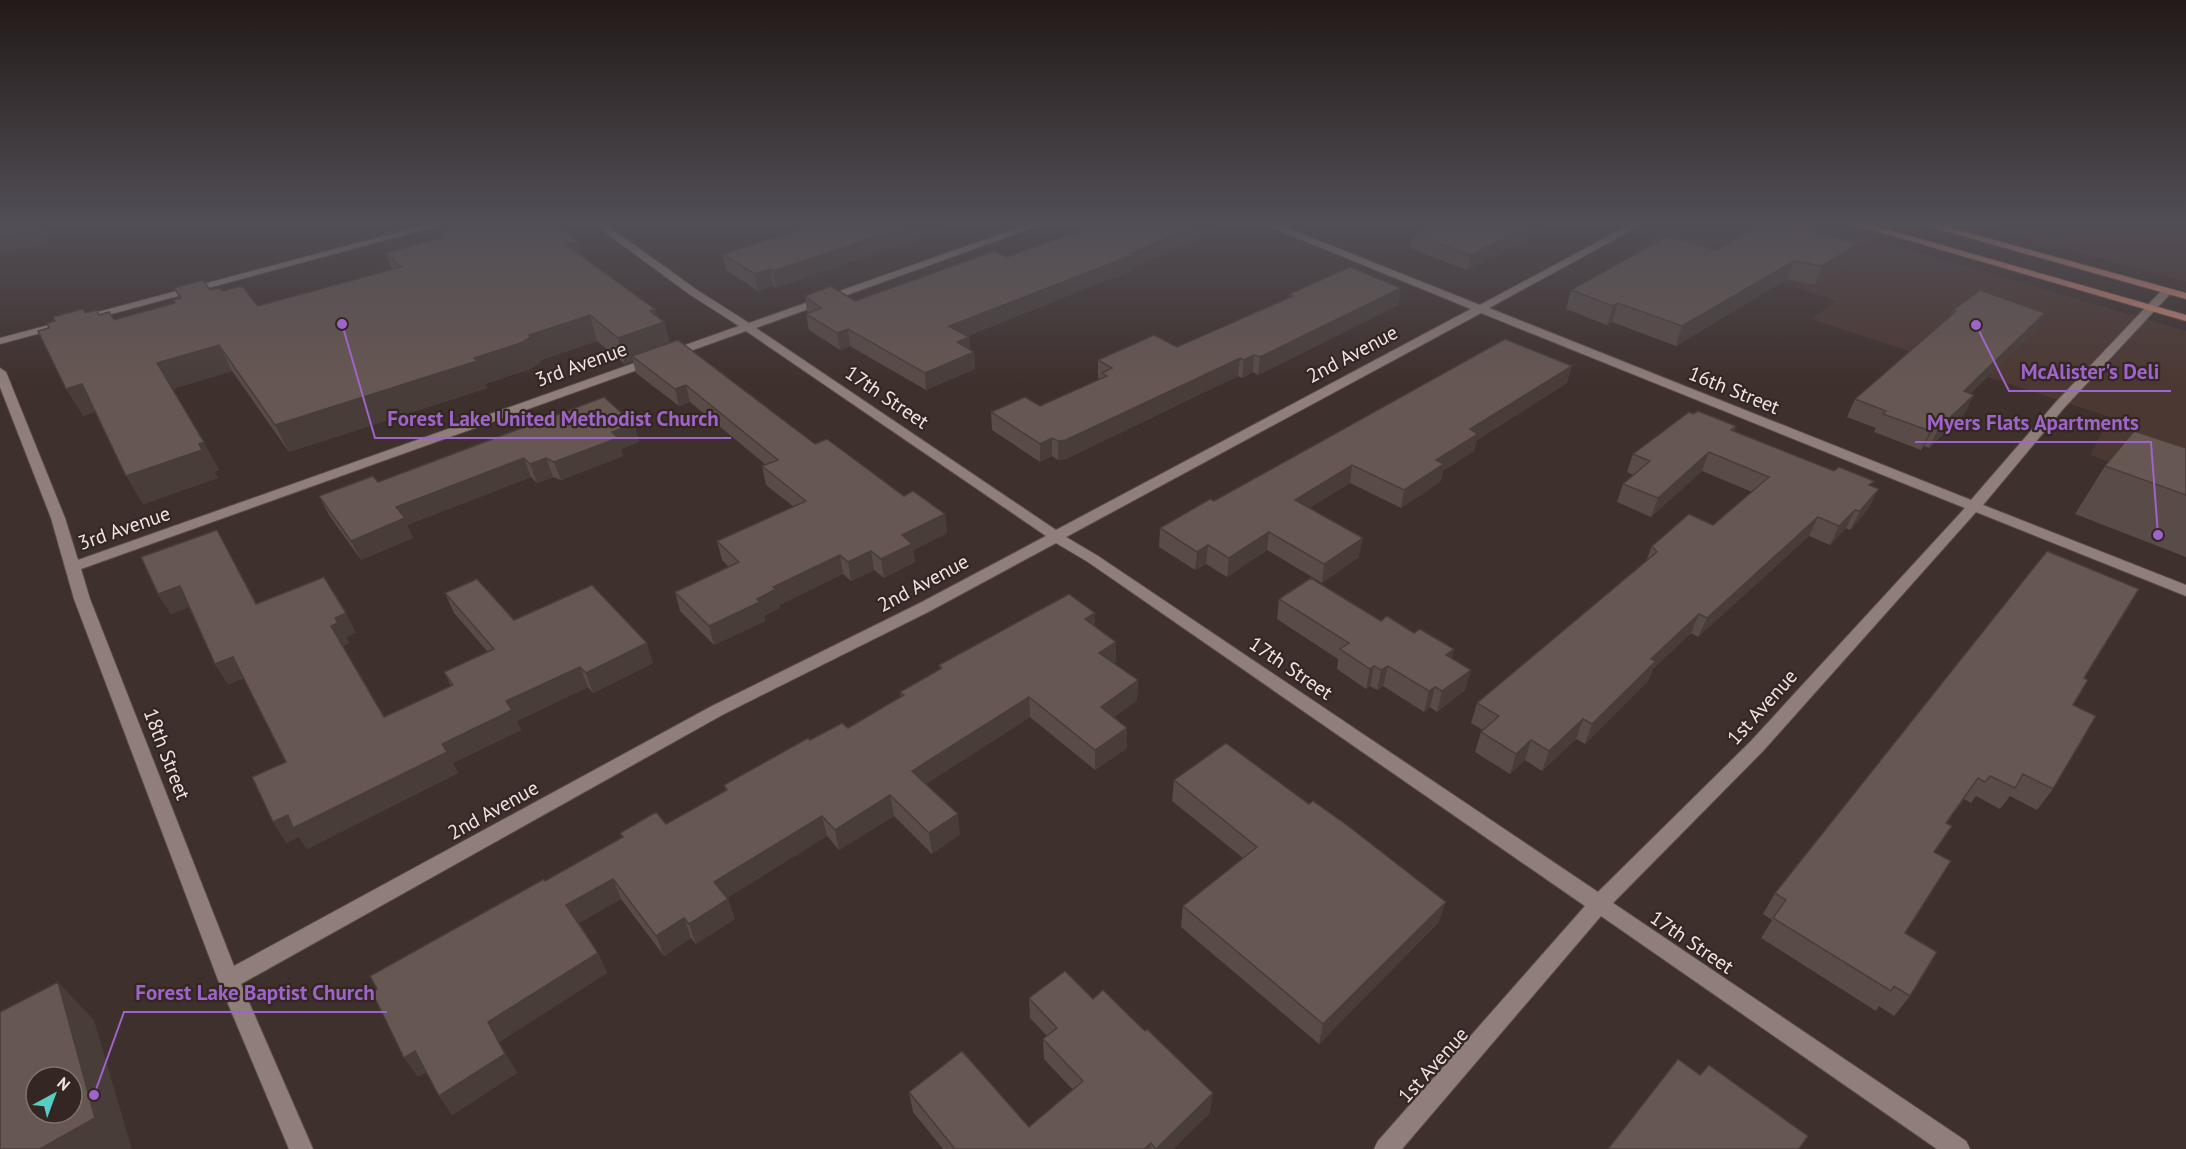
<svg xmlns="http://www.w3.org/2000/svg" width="2186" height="1149" font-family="'PT Sans',sans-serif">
<rect width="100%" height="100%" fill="#3e302c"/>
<!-- built -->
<path fill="#4c3832" d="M1602 224H1822L2186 331V489L2090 455 2110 417 1811 319 1836 301Z
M1975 224H2186V282Z"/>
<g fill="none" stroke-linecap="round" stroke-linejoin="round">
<!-- street casing -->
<g stroke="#594d4a" stroke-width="2">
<path id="street" d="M429 224H445L0 344V338Z
M594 224H605L697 290 749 323 1029 224H1043L756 328 1056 530 1471 309 1263 224H1277L1480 305 1631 224H1643L1489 308 1971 500 2056 402 2163 289H2171V293L2064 408 1983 505 2186 585V596L1976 512 1763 751 1613 903 1966 1141 1970 1149H1937L1601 916 1402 1149H1374L1378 1141 1585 906 1088 562 1056 543 930 611 724 714 241 984 313 1149H289L218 980 74 599 51 518 0 387V368L6 372 65 518 78 560 739 326 689 294ZM1481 313 1965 508 1751 741 1598 892 1098 556 1066 537ZM746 331 1046 536 920 603 712 706 234 966 90 599 81 569Z"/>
</g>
<!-- primary casing -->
<g stroke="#594d4a" stroke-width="2">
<path id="primary" d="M1852 224H1868L2186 315V321Z
M1920 224H1936L2186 293V299Z"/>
</g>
<!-- street -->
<use href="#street" fill="#8f7e79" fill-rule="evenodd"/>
<!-- primary -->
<use href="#primary" fill="#cf8874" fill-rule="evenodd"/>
</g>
<!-- wall -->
<path fill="#594b47" d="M819 224 776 288 773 286 758 291 726 270 722 254Z
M1100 224H1219L1218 230 1132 268V270L967 336 969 337 970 350 974 352 975 369 926 390 850 346 840 350 809 330 806 314 808 313 807 312 805 296 855 301 1007 257Z
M1435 224H1555L1546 229 1545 232 1467 270 1410 248 1413 234Z
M439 233 578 241 583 257 664 322 670 343 815 444 904 496 945 514 947 533 913 550 915 562 884 578 874 570 851 581 843 574 779 605 780 608 764 616 765 621 714 645 680 611 675 592 729 567 722 560 717 541 794 507 766 485 762 466 766 465 690 402 679 406 636 373 633 361 625 364 597 341 539 361 540 363 530 369 485 384 487 388 289 452 232 371 172 389 219 470 214 472 218 478 143 504 95 412 83 416 49 328 85 313 99 315 114 320 175 303 180 298 174 288 222 291 258 306 392 269 386 253 441 238Z
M1716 250 1849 262 1815 285 1787 279 1676 346 1612 322 1607 325 1566 309 1571 290Z
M1289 294 1398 305 1258 375 1253 372 1242 378 1238 376 1066 459 1058 460 1052 456 1040 462 992 430 991 412 1040 406 1100 379 1098 378V360L1177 347 1289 298Z
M1953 310 2045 313 2036 330 1971 393 1965 413 1929 448 1924 446 1921 450 1874 432 1876 428 1847 417 1855 399 1949 318Z
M1567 383 1477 440 1474 451 1443 471 1440 482 1401 508 1350 483 1309 508 1359 557 1322 583 1267 550 1227 577 1206 564 1195 570 1159 547 1160 528 1214 501Z
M1693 414 1736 426 1734 431 1871 486 1869 508 1850 530 1846 528 1830 545 1809 536 1698 637 1691 633 1653 669 1648 681 1585 744 1576 739 1542 771 1525 760 1510 774 1475 752 1481 732 1483 730 1471 723 1477 703 1646 561 1652 546 1713 525 1752 492 1702 471 1651 517 1617 502 1623 484 1633 475 1627 472 1633 454Z
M634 424 639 442 621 449 623 456 561 480 553 477 537 483 531 477 407 525 413 538 361 560 329 515 319 496Z
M2186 448V557L2075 514 2105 466Z
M217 530 257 604 356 633 346 637 349 643 343 646 384 717 451 686 444 672 488 652 454 613 445 593 514 620 653 663 593 693 588 687 517 721 521 730 453 763 458 773 307 849 299 837 286 843V762L244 678 228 684 215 664 189 607 171 614 158 594Z
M1279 599 1381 621 1414 633 1454 649 1451 658 1471 670 1465 690 1437 712 1430 707 1424 712 1383 686 1377 690 1370 686 1366 689 1337 669 1338 659 1277 619Z
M1095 613V626L1116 642V662L1113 663 1138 680 1137 700 1114 717 1127 728V748L1095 770 1030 717 926 784 960 834 932 854 894 816 839 850 827 836 727 897 735 919 696 944 691 938 664 956 621 899 579 923 598 953 607 973 499 1042 517 1073 452 1115 426 1072 418 1077 622 837 620 833 666 824 726 791 724 785 810 740 848 728 901 697 900 692 940 669 939 665Z
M2084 678 2073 705 2053 789 2037 810 2010 796 2000 809 1976 796 1971 803 1964 799 1946 823 1934 852 1905 933 1910 996 1894 1016 1879 1006 1876 1011 1761 938 1772 920 1763 914 1775 893Z
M1174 780 1309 804 1439 922 1319 1044 1181 927 1183 906 1243 858 1172 801Z
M1029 998 1093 999 1210 1113 1173 1149H943L913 1112 909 1092 1029 1127 1073 1090 1044 1059 1043 1039 1047 1036 1030 1018Z"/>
<!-- shaded-wall -->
<path fill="#483d39" d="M36 224H44L51 237 44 238 47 244 3 254 0 249V237Z
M914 224H962L776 288 773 271Z
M1199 224H1219L1218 230 1132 268V270L951 343 949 326 1130 254Z
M1534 224H1555L1546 229 1545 232 1467 270 1470 255Z
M578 241 585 265 566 245Z
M1857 244 1849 262 1815 285 1822 266Z
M1794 261 1787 279 1676 346 1682 326Z
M771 269 773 286 758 291 755 274Z
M1401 288 1398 305 1258 375 1260 357Z
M1618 303 1612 322 1607 325 1613 306Z
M655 309 659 324 664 322 671 348 632 356 633 361 625 364 618 338 650 311Z
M2045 313 2036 330 1955 409 1964 391Z
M590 315 597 341 539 361 540 363 530 369 485 384 487 388 289 452 275 425 474 358 529 335Z
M848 329 850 346 840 350 837 333Z
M969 337 970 354 957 342Z
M219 345 232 371 171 389 157 363Z
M974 352 975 369 926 390 925 373Z
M1254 355 1253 372 1242 378 1244 360Z
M1240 358 1238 376 1066 459 1058 460V441Z
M1572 366 1567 383 1477 440 1474 451 1443 471 1440 482 1401 508 1404 490 1470 429Z
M82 384 98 411 83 416 66 389Z
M686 385 690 402 679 406 675 389Z
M1974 395 1965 413 1929 448 1938 429Z
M634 424 639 442 621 449 623 456 561 480 554 462 612 432Z
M1934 428 1924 446 1921 450 1930 431Z
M1052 438V456L1040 462V444Z
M204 442 219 470 214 472 218 478 143 504 126 476Z
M1709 452 1702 471 1651 517 1658 498Z
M524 458 531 477 407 525 413 538 361 560 351 541 396 507Z
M546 458 553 477 537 483 530 464Z
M1352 465 1350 483 1293 518 1295 500Z
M1879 489 1869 508 1850 530 1860 511Z
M1855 510 1846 528 1830 545 1839 526Z
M945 514 947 533 913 550 915 562 884 578 881 559 902 535Z
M1818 517 1809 536 1698 637 1707 618Z
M217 530 228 549 267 624 256 604Z
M1269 532 1267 550 1227 577 1229 558Z
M1363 538 1359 557 1322 583 1324 564Z
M1208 545 1206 564 1195 570 1197 552Z
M871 551 874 570 851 581 848 562Z
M840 555 843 574 779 605 780 608 764 616 765 621 714 645 709 626 773 587Z
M180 586 192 606 171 614 158 594Z
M346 613 356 633 346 637 349 643 342 646 331 626 335 618Z
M1095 613V632L1085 619Z
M1699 614 1691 633 1653 669 1648 681 1585 744 1592 724 1651 659Z
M1116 642V662L1099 673V653Z
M647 643 653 663 593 693 586 673Z
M1454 649 1449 669 1446 655Z
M233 657 245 677 228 684 215 664Z
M1374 666 1370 686 1366 689 1370 669Z
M1388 666 1383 686 1377 690 1381 670Z
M580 667 588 687 517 721 521 730 453 763 458 773 307 849 299 837 286 843 273 822 442 744 506 701Z
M1471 670 1465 690 1437 712 1442 691Z
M1138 680 1137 700 1100 727 1101 707Z
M1435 687 1430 707 1424 712 1429 691Z
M1029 697 1030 717 915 791 912 771Z
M1583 719 1576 739 1542 771 1549 751Z
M1127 728V748L1095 770V750Z
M1531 740 1525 760 1510 774 1516 754Z
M890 795 894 816 839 850 835 830Z
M958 814 960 834 932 854 929 833Z
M822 816 827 836 721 902 714 882Z
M613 879 621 899 576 925 566 905Z
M728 899 735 919 696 944 689 924Z
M1446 902 1439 922 1319 1044 1323 1024Z
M684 918 691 938 664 956 656 936Z
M598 953 607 973 499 1042 517 1073 452 1115 439 1096 488 1022Z
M58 982 94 1020 132 1149H40Z
M415 1051 428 1070 418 1077 404 1058Z
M1213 1093 1210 1113 1173 1149H1156Z
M1151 1143 1150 1149H1144Z"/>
<!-- building -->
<path fill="#675752" stroke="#483d39" stroke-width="1.5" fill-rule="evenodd" d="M0 224H36L38 228 0 237Z
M472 224H555L578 241 566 245 655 309 650 311 664 322 618 338 590 315 529 335 531 337 521 343 474 358 477 361 275 425 219 345 157 363 204 442 199 444 202 450 126 476 82 384 66 389 38 331 49 328 47 323 55 321 53 317 83 309 85 313 97 310 99 315 109 312 114 320 175 303 173 300 181 298 174 288 203 280 210 290 220 288 222 291 242 286 258 306 401 267 386 253 444 237 439 233Z
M819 224H914L773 271 771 269 755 274 722 254Z
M1100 224H1199L1130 254 1133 255 949 326 969 337 957 342 974 352 925 373 848 329 837 333 806 314 821 308 805 296 831 286 855 301 995 251 1007 257Z
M1435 224H1534L1470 255 1413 234Z
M1762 224H1790L1857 244 1822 266 1794 261 1682 326 1618 303 1613 306 1571 290 1667 236 1716 250Z
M1350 267 1401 288 1260 357 1254 355 1244 360 1240 358 1066 440 1058 441 1052 438 1040 444 991 412 1025 397 1040 406 1107 376 1102 373 1112 368 1098 360 1154 335 1177 347 1293 296 1289 294Z
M1980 290 2045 313 1964 391 1974 395 1938 429 1934 428 1930 431 1883 414 1886 411 1855 399 1956 311 1953 310Z
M1505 339 1572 366 1470 429 1478 434 1436 460 1444 464 1404 490 1352 465 1295 500 1363 538 1324 564 1269 532 1229 558 1208 545 1197 552 1160 528 1210 499 1214 501Z
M678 340 815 444 827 439 904 496 913 491 945 514 902 535 912 544 881 559 871 551 848 562 840 555 773 587 776 589 757 599 760 602 709 626 675 592 739 562 717 541 806 501 762 466 778 460 686 385 675 389 632 356Z
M604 397 634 424 612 432 618 438 554 462 546 458 530 464 524 458 396 507 405 518 351 541 319 496 373 476 378 482Z
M1698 411 1736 426 1731 430 1834 471 1839 467 1874 481 1869 485 1879 489 1860 511 1855 510 1839 526 1818 517 1707 618 1699 614 1651 659 1656 661 1592 724 1583 719 1549 751 1531 740 1516 754 1481 732 1499 716 1477 703 1657 552 1652 546 1689 514 1713 525 1769 477 1709 452 1658 498 1623 484 1650 461 1633 454 1689 412 1693 414Z
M2134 431 2186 448V495L2105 466Z
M217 530 256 604 324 577 346 613 335 618 338 623 331 626 384 717 453 685 444 672 494 649 445 593 477 579 514 620 592 585 647 643 586 673 580 667 506 701 512 710 442 744 447 752 293 828 288 815 273 822 252 777 286 762 233 657 215 664 180 586 158 594 141 557Z
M2047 551 2139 589 2084 678 2088 680 2073 705 2096 716 2053 789 2023 774 2015 788 1990 776 1985 782 1978 778 1946 823 1952 826 1934 852 1951 861 1905 933 1937 952 1910 996 1894 986 1891 991 1773 918 1786 900 1775 893Z
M1311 578 1381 621 1387 616 1414 633 1420 629 1454 649 1446 655 1471 670 1442 691 1435 687 1429 691 1388 666 1381 670 1374 666 1370 669 1340 649 1349 643 1279 599Z
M1069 594 1095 613 1085 619 1116 642 1099 653 1138 680 1101 707 1127 728 1095 750 1029 697 912 771 958 814 929 833 890 795 835 830 822 816 714 882 728 899 689 924 684 918 656 936 613 879 566 905 598 953 488 1022 505 1054 439 1096 415 1051 404 1058 372 992 377 989 370 976 544 879 545 881 623 837 620 833 656 812 666 824 727 790 724 785 808 738 810 740 842 723 848 728 904 695 900 692 942 668 939 665Z
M1226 743 1309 804 1313 801 1347 825 1446 902 1323 1024 1183 906 1257 847 1174 780Z
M1065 971 1093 999 1103 990 1145 1031 1147 1029 1213 1093 1156 1149 1151 1143 1144 1149H955L909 1092 962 1051 1029 1127 1083 1081 1043 1039 1057 1028 1029 998Z
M58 982 95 1118 40 1149H0V1012ZM36 1077H72V1113H36Z
M1678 1059 1700 1075 1709 1065 1808 1136 1799 1149H1608Z"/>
<!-- sky -->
<linearGradient id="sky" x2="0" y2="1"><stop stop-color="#221a18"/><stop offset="0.58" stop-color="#524e56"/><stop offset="1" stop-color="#524e56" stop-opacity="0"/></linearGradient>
<rect width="2186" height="385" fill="url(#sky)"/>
<g text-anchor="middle" stroke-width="4.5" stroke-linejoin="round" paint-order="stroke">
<!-- street labels -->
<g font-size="20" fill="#eee5e2" stroke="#342622">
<text transform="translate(1352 354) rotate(-28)" y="7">2nd Avenue</text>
<text transform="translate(581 364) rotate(-20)" y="7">3rd Avenue</text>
<text transform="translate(1734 390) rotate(22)" y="7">16th Street</text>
<text transform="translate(887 397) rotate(34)" y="7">17th Street</text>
<text transform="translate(124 528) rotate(-19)" y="7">3rd Avenue</text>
<text transform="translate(923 583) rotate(-28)" y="7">2nd Avenue</text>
<text transform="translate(1291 668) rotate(34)" y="7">17th Street</text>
<text transform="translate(1762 707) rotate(-48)" y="7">1st Avenue</text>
<text transform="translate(167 754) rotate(69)" y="7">18th Street</text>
<text transform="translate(493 810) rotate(-29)" y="7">2nd Avenue</text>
<text transform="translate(1692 942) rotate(34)" y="7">17th Street</text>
<text transform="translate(1433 1065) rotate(-48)" y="7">1st Avenue</text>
</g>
</g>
<!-- callouts -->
<path fill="none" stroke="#9e64ca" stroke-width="2" d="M1976 325L2009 391H2171M342 324L375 438H731M2158 535L2151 442H1915M94 1095L124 1012H387"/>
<g fill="#9e64ca" stroke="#342622" stroke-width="2">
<circle cx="1976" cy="325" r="6"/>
<circle cx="342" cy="324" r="6"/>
<circle cx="2158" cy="535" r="6"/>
<circle cx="94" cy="1095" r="6"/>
</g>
<g font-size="21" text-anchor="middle" font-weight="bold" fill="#9e64ca" stroke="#342622" stroke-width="4.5" stroke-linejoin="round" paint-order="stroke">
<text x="2090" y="379">McAlister's Deli</text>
<text x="553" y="426">Forest Lake United Methodist Church</text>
<text x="2033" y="430">Myers Flats Apartments</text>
<text x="255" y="1000">Forest Lake Baptist Church</text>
</g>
<!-- north arrow -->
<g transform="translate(54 1095) rotate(41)"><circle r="28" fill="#342622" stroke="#7e726f" stroke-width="1.5"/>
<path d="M0-4.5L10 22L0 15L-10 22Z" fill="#57cec2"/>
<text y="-9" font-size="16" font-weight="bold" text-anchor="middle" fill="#eee5e2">N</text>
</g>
</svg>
